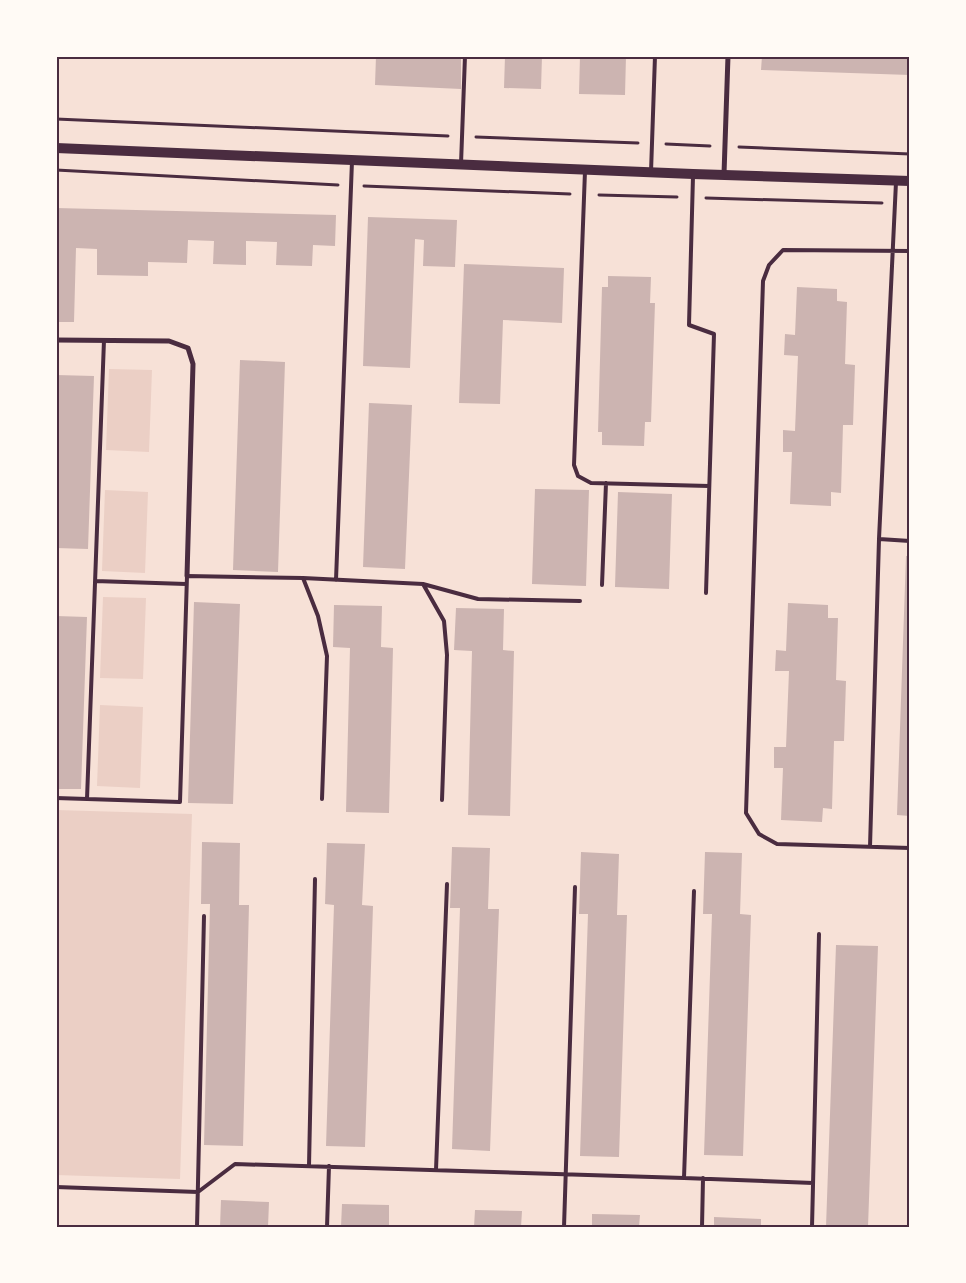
<svg xmlns="http://www.w3.org/2000/svg" width="966" height="1283" font-family="'Roboto Condensed',sans-serif">
<rect width="100%" height="100%" fill="#f7e1d7"/>
<!-- green -->
<path fill="#ebcfc5" d="M109 369 152 370 149 452 106 450Z
M105 490 148 492 145 573 102 571Z
M103 597 146 598 143 679 100 678Z
M100 705 143 707 140 788 97 786Z
M56 810 192 814 180 1179 56 1175Z"/>
<!-- building -->
<path fill="#ccb4b1" d="M376 56H461V89L375 85Z
M505 56H542L541 89 504 88Z
M580 56H626L625 95 579 94Z
M762 56H910V75L761 70Z
M56 208 336 215 335 246 313 245 312 266 276 265 277 242 246 241V265L213 264 214 241 188 240 187 263 148 262V276L97 275V249L76 248 74 322H56Z
M368 217 457 220 455 267 423 266 424 240 415 239 410 368 363 366Z
M464 264 564 268 562 323 503 320 500 404 459 403Z
M608 276 651 277 650 303H655L651 422H645L644 446 602 445V432H598L602 287H608Z
M797 287 837 289V301L847 302 845 364 855 365 853 425H843L841 493 831 492V506L790 504 792 452H783V430L795 431 798 356 784 355 785 334 795 335Z
M240 360 285 362 278 572 233 570Z
M56 375 94 376 88 549 56 548Z
M369 403 412 405 405 569 363 567Z
M908 467H910V526H907Z
M535 489 589 490 586 586 532 584Z
M618 492 672 494 669 589 615 587Z
M906 556H910V816L897 815Z
M194 602 240 604 233 804 188 803Z
M788 603 828 605V618H838L836 680 846 681 844 741H834L832 809 823 808 822 822 781 820 783 768H774V747H786L789 671H775L776 650 786 651Z
M334 605 382 606 381 647 393 648 389 813 346 812 350 648 333 647Z
M456 608 504 609 503 650 514 651 510 816 468 815 472 651 454 650Z
M56 616 87 617 81 789H56Z
M202 842 240 843 239 905H249L243 1146 204 1145 210 904H201Z
M327 843 365 844 362 905 373 906 365 1147 326 1146 334 905 325 904Z
M452 847 490 848 488 909H499L490 1151 452 1149 460 908H450Z
M581 852 619 854 617 915H627L619 1157 580 1156 588 914H579Z
M705 852 742 853 740 914 751 915 743 1156 704 1155 712 914H703Z
M836 945 878 946 868 1227H826Z
M221 1200 269 1202 268 1227H220Z
M342 1204 389 1205V1227H341Z
M475 1210 522 1211 521 1227H474Z
M592 1214 640 1215 639 1227H592Z
M714 1217 761 1219V1227H714Z"/>
<g fill="none" stroke-linecap="round" stroke-linejoin="round">
<!-- path -->
<path stroke="#4a2c40" stroke-width="3" d="M56 119 448 136
M476 137 638 143
M666 144 710 146
M739 147 910 154
M56 170 338 185
M364 186 570 194
M599 195 677 197
M706 198 882 203"/>
<!-- service -->
<path stroke="#4a2c40" stroke-width="4" d="M461 164 465 56
M585 171 574 465 578 476 591 483 709 486
M651 172 655 56
M693 176 689 325 714 334 706 593
M910 251 783 250 769 265 763 281 746 813 759 834 777 844 910 848
M879 539 910 541
M303 578 318 616 327 656 322 799
M336 580 352 161
M95 581 186 584
M423 584 444 621 447 655 442 800
M602 585 606 483
M56 798 180 802 187 576 303 578 423 584 478 599 580 601
M87 799 104 340
M870 847 879 539 896 182
M309 1166 315 879
M436 1170 447 884
M684 1178 694 891
M56 1187 198 1192 235 1164 684 1178 813 1183
M197 1227 204 916
M327 1227 329 1166
M564 1227 575 887
M702 1227 703 1178
M812 1227 819 934"/>
<!-- minor -->
<path stroke="#4a2c40" stroke-width="5" d="M724 174 728 56
M56 340 169 341 188 348 193 364 187 576"/>
<!-- secondary -->
<path stroke="#4a2c40" stroke-width="10" d="M56 148 693 174 910 181"/>
</g>
<!-- border -->
<rect width="966" height="1283" fill="none" stroke="#fffaf5" stroke-width="115"/>
<rect x="58" y="58" width="850" height="1168" fill="none" stroke="#4a2c40" stroke-width="2"/>
</svg>
